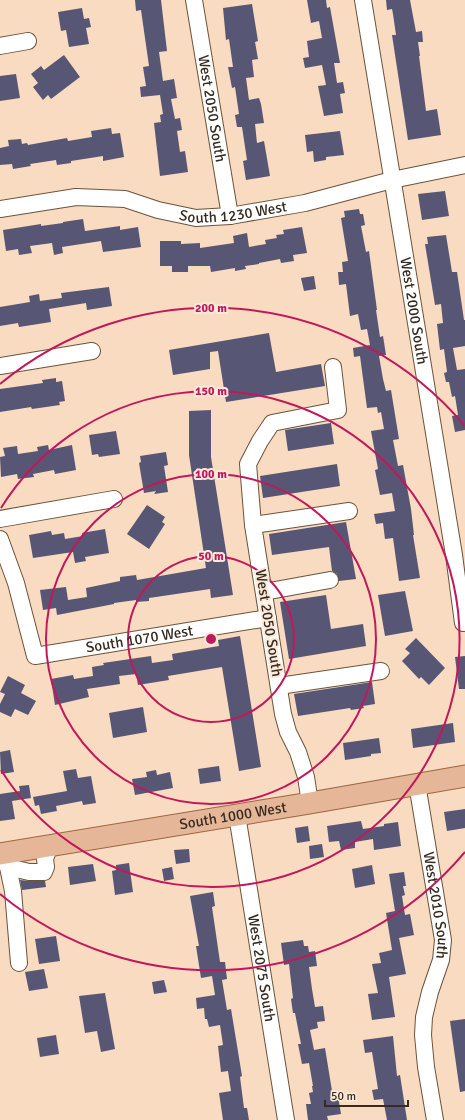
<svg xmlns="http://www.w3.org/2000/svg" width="465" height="1120" font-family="Signika,sans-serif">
<rect width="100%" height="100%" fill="#f8dbc0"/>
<!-- building -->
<path fill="#575674" d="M135 0H161L167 51 159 52 163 81 174 79 177 98 171 99 175 119 180 118 182 130 177 131 180 152 185 151 188 172 160 176 154 123 161 122 160 115 163 114 160 95 141 97 140 87 146 86 143 67 149 66 141 10 136 11Z
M307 0H326L327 8 330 7 340 63H334L337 83 343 82 345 93 340 94 343 113 324 116 318 86 326 85 322 65 305 68 303 58 309 57 307 41 322 38 319 21 311 23Z
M386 0H410L416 32 422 31 423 42H418L420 56H419L426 111 437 109 441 135 408 140 392 35H396L393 14 392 9 387 10Z
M252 4 258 41 255 42 258 59 252 60 254 77 246 78 249 100 259 98 261 104 264 123 255 124 257 143 264 141 270 176 246 180 243 161 247 160 242 127H237L235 115 239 114 235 87 232 88 228 67H233L229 39 226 40 223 8Z
M82 8 84 19 89 18 91 27 86 28 89 44 69 47 66 30 61 31 58 12Z
M64 55 80 77 51 99 48 95 43 100 33 87 38 83 31 74 41 66 44 70Z
M16 74 20 98 0 101V76Z
M111 128 112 134 120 133 124 157 103 161V156L71 161V163L57 165 56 160 30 164 31 166 13 169 12 164 0 165V148L9 146 8 140 21 139 22 144 27 143 28 145 67 138 68 141 92 137 91 131Z
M340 131 344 155 326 157V160L314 162 313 151 307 152 305 135Z
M445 191 449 216 422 220 418 194Z
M359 209 360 214H363L365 225 361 226 366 252 369 251 377 310H376L380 337 383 336 386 355 379 356 383 379 386 391 391 390 399 439 393 440 398 466 403 465 411 509 414 535H413L420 578 399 581 393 538 385 539 383 523 376 524 374 514 395 511 392 493 380 495 375 470 378 469 371 431 384 429 381 412 378 413 377 407 367 408 360 356 354 357 353 348 370 345 367 329 361 330 358 314 350 316 346 284 339 285 338 272H343L342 262 348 261 341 218 345 217 344 211Z
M83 219 85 231 120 226V230L138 227 141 247 103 252 101 241 62 247 63 253 54 255 52 243 30 246 32 253 19 255 18 249 6 251 3 230 41 224V226L63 223V222Z
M302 227 307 253 293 255 294 261 281 263 280 259 259 263V264L245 266 246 269 235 271V268L211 272 210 266H188V272H172V266H160V241H181V244L200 243V248L234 243 233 236 247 233 249 247 266 244 265 240 277 238 276 235 284 234 283 230Z
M446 235 452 272H457L464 320H465V346L453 348 457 370 465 369V430L455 432 452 416 458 415 455 396 452 397 449 382H446L444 373 447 372 444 349 440 350 437 324 443 323 441 304 435 305 425 244H428L427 237Z
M314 276 316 289 304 291 301 278Z
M109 287 112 306 87 310 86 303 49 309 51 322 19 327 18 323 0 326V307L30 302 29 296 39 294 40 301 62 298 61 293Z
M269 333 276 372 321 364 325 386 226 402 218 351 210 352V369L173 375 169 350Z
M56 378V382L62 381 65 401 59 402 60 405 32 409 31 407 0 412V389L43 383 42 380Z
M211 410V457L233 595 211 598 210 589 149 598V601L136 602V600L114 603V604L57 615 56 608 43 610 40 590 66 587 68 600 87 597 86 588 120 581V577L136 575 137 580 206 568 189 455V411Z
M331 423 334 444 288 451 285 430Z
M116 431 120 454 99 457 98 454 92 455 89 435Z
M48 445 49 450 72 445 76 470 55 474 54 470 33 474 34 477 18 479 17 474 1 477 0 457 5 456 3 448 17 446 18 454 38 451 37 447Z
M166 452 168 465 164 466 168 492 154 494 156 491 144 493 139 463 141 462 140 456Z
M337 464 340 486 263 498 260 476Z
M147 505 165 517 162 522 165 524 149 549 127 534Z
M346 522 356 579 339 581 337 574 332 571 329 547 272 555 269 534Z
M105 529 109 553 85 557 86 561 75 563 73 552 33 558 29 535 51 531 52 535 64 533 65 539 83 536 82 533Z
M405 591 413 631 385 636 378 595Z
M326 595 331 629 363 624 366 646 289 659 280 602Z
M240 636 261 767 239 771 222 667 168 676 169 680 138 685 136 674 119 676 120 684 87 689 89 697 55 705 51 679 73 675 74 679 93 676 92 667 104 665 103 663 151 656 152 663 173 660 172 654 219 646 218 640Z
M416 638 445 668 429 685 421 677 419 679 402 661 410 653 405 649Z
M465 656V689H459L455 657Z
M8 676 25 685 21 693 36 701 28 715 15 709 11 717 0 712V704L5 694 0 692Z
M372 682 375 704 363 706 364 708 351 710 350 708 298 716 294 694Z
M143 707 147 732 113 738 109 713Z
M453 723 455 742 413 748 411 729Z
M379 738 381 753 371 754V756L345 760 343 743Z
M10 750 14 772 1 774 0 752Z
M219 766 221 781 200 784 198 769Z
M76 769 78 778 91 776 96 803 83 805 82 801 56 806 57 811 41 814 39 805 35 806 33 797 67 791 63 771Z
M156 770 157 775 170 772 173 788 135 795 132 779 147 777 146 772Z
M29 785 31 798 12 801 15 819 0 821V794L20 791 19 786Z
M465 809V828L447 831 444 812Z
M361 821 363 829 384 826V824L398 822 401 846 374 850 373 839 355 842V848L341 850 339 841 329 842 327 826Z
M308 826 310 841 297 843 295 828Z
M322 844 324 857 310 859 309 846Z
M189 849 190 862 176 864 174 850Z
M129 863 133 892 115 895 112 871 116 870V865Z
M93 864 96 881 70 885 68 867Z
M372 865 375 884 355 888 352 869Z
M172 867 174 879 164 881 162 869Z
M404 872 406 886H403L405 895 402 896 405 915 410 914 414 935 399 938 406 974 389 977 395 1017 372 1020 368 994 378 993 372 964 381 963 379 953 392 950 386 913 395 911 389 874Z
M20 880 29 881H45L46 887 22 890Z
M213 892 215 906 212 907 220 962H225L227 979 222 980 227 1010 231 1009 242 1076 240 1077 244 1108H247L249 1120H223L219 1093 231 1091 228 1071 221 1072 218 1046 223 1045 220 1025 209 1027 207 1019H205L204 1008 197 1009 196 998 215 995 212 976 201 978 196 946H199L190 896Z
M56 936 60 961 39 964 35 939Z
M303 940 304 946H308L309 952 315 951 317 966 309 967 312 989 315 1007 323 1006 325 1021 317 1022 318 1028 310 1030 314 1050 325 1048 333 1097 338 1096 341 1114 327 1116 328 1120H308L306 1104H311L309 1093 313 1092 312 1086H313L309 1063 302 1064 298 1044H301L295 1013H293L291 999 293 998 289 964 284 965 281 943Z
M44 969 48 988 29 991 25 972Z
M164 980 167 992 154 994 152 982Z
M105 993 115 1049 101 1052 97 1031 85 1033 79 996Z
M465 1019V1091L460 1092 450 1021Z
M56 1035 59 1054 40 1057 37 1038Z
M393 1036 397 1076 400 1075 407 1120H387L383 1099 374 1100 372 1090 378 1089 373 1058 372 1052 365 1053 363 1040Z"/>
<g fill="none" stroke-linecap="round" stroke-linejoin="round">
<!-- minor casing -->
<g stroke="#6b533b" stroke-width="18">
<g id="minor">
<path id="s1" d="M194 0 230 216"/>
<path id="s2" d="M363 0 454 555 463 623"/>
<path d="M0 46 28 41"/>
<path id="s3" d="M0 209 76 197 125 199 158 210 196 218 230 216 305 203 392 180 465 165"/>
<path d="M0 366 92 351"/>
<path d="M0 519 114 499"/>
<path d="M253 525 349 511"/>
<path id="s4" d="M0 539 16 583 35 656 268 618"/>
<path d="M264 592 330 580"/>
<path d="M279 686 381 671"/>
<path id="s5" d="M417 784 443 940 441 960 430 992 424 1017 423 1035 426 1067 435 1120"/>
<path d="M310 803 306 777 298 752 288 732 283 714 253 525 248 464 260 441 272 423 338 410 333 367"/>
<path id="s6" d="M237 815 286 1120"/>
<path d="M5 853 13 891 19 963"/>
<path d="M8 867 29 872H44L46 867 45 859 50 845"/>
</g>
</g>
<!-- major casing -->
<g stroke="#9d6640" stroke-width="23">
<g id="major">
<path id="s7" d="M0 854 310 803 465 776"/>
</g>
</g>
<!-- minor -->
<use href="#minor" stroke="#fff" stroke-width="16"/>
<!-- major -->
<use href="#major" stroke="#e5b697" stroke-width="21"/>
</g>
<!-- distance rings -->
<g fill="none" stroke="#c2185b" stroke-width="2">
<circle cx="211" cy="639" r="83"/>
<circle cx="211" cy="639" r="165"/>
<path d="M1 508A248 248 0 1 1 1 770"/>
<path d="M465 852A331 331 0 0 1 0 894M0 384A331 331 0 0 1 465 426"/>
</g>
<g text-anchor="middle" stroke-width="4" stroke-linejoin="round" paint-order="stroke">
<!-- street labels -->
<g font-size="15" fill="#362b20" stroke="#fceada">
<text dy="5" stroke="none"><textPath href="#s1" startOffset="110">West 2050 South</textPath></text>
<text dy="5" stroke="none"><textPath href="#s3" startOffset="237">South 1230 West</textPath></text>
<text dy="5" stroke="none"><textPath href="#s2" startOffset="315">West 2000 South</textPath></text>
<text transform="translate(269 623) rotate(81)" y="5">West 2050 South</text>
<text dy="5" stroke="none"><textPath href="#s4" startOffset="228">South 1070 West</textPath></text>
<text dy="5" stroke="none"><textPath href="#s7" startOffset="236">South 1000 West</textPath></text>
<text dy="5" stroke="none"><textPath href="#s5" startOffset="123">West 2010 South</textPath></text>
<text dy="5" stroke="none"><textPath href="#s6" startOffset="155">West 2075 South</textPath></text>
</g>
</g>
<circle cx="211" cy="639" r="6" fill="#c2185b" stroke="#fceada" stroke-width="2"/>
<g font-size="12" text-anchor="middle" font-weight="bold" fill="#c2185b" stroke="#fceada" stroke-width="4" stroke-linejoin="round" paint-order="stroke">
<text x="211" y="312">200 m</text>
<text x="211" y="395">150 m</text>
<text x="211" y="478">100 m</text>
<text x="211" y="560">50 m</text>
</g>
<!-- scale -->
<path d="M325 1100v6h83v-6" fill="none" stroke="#362b20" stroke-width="2"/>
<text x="331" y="1100" font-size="12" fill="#362b20" stroke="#fceada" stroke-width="3" paint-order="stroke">50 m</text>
</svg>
